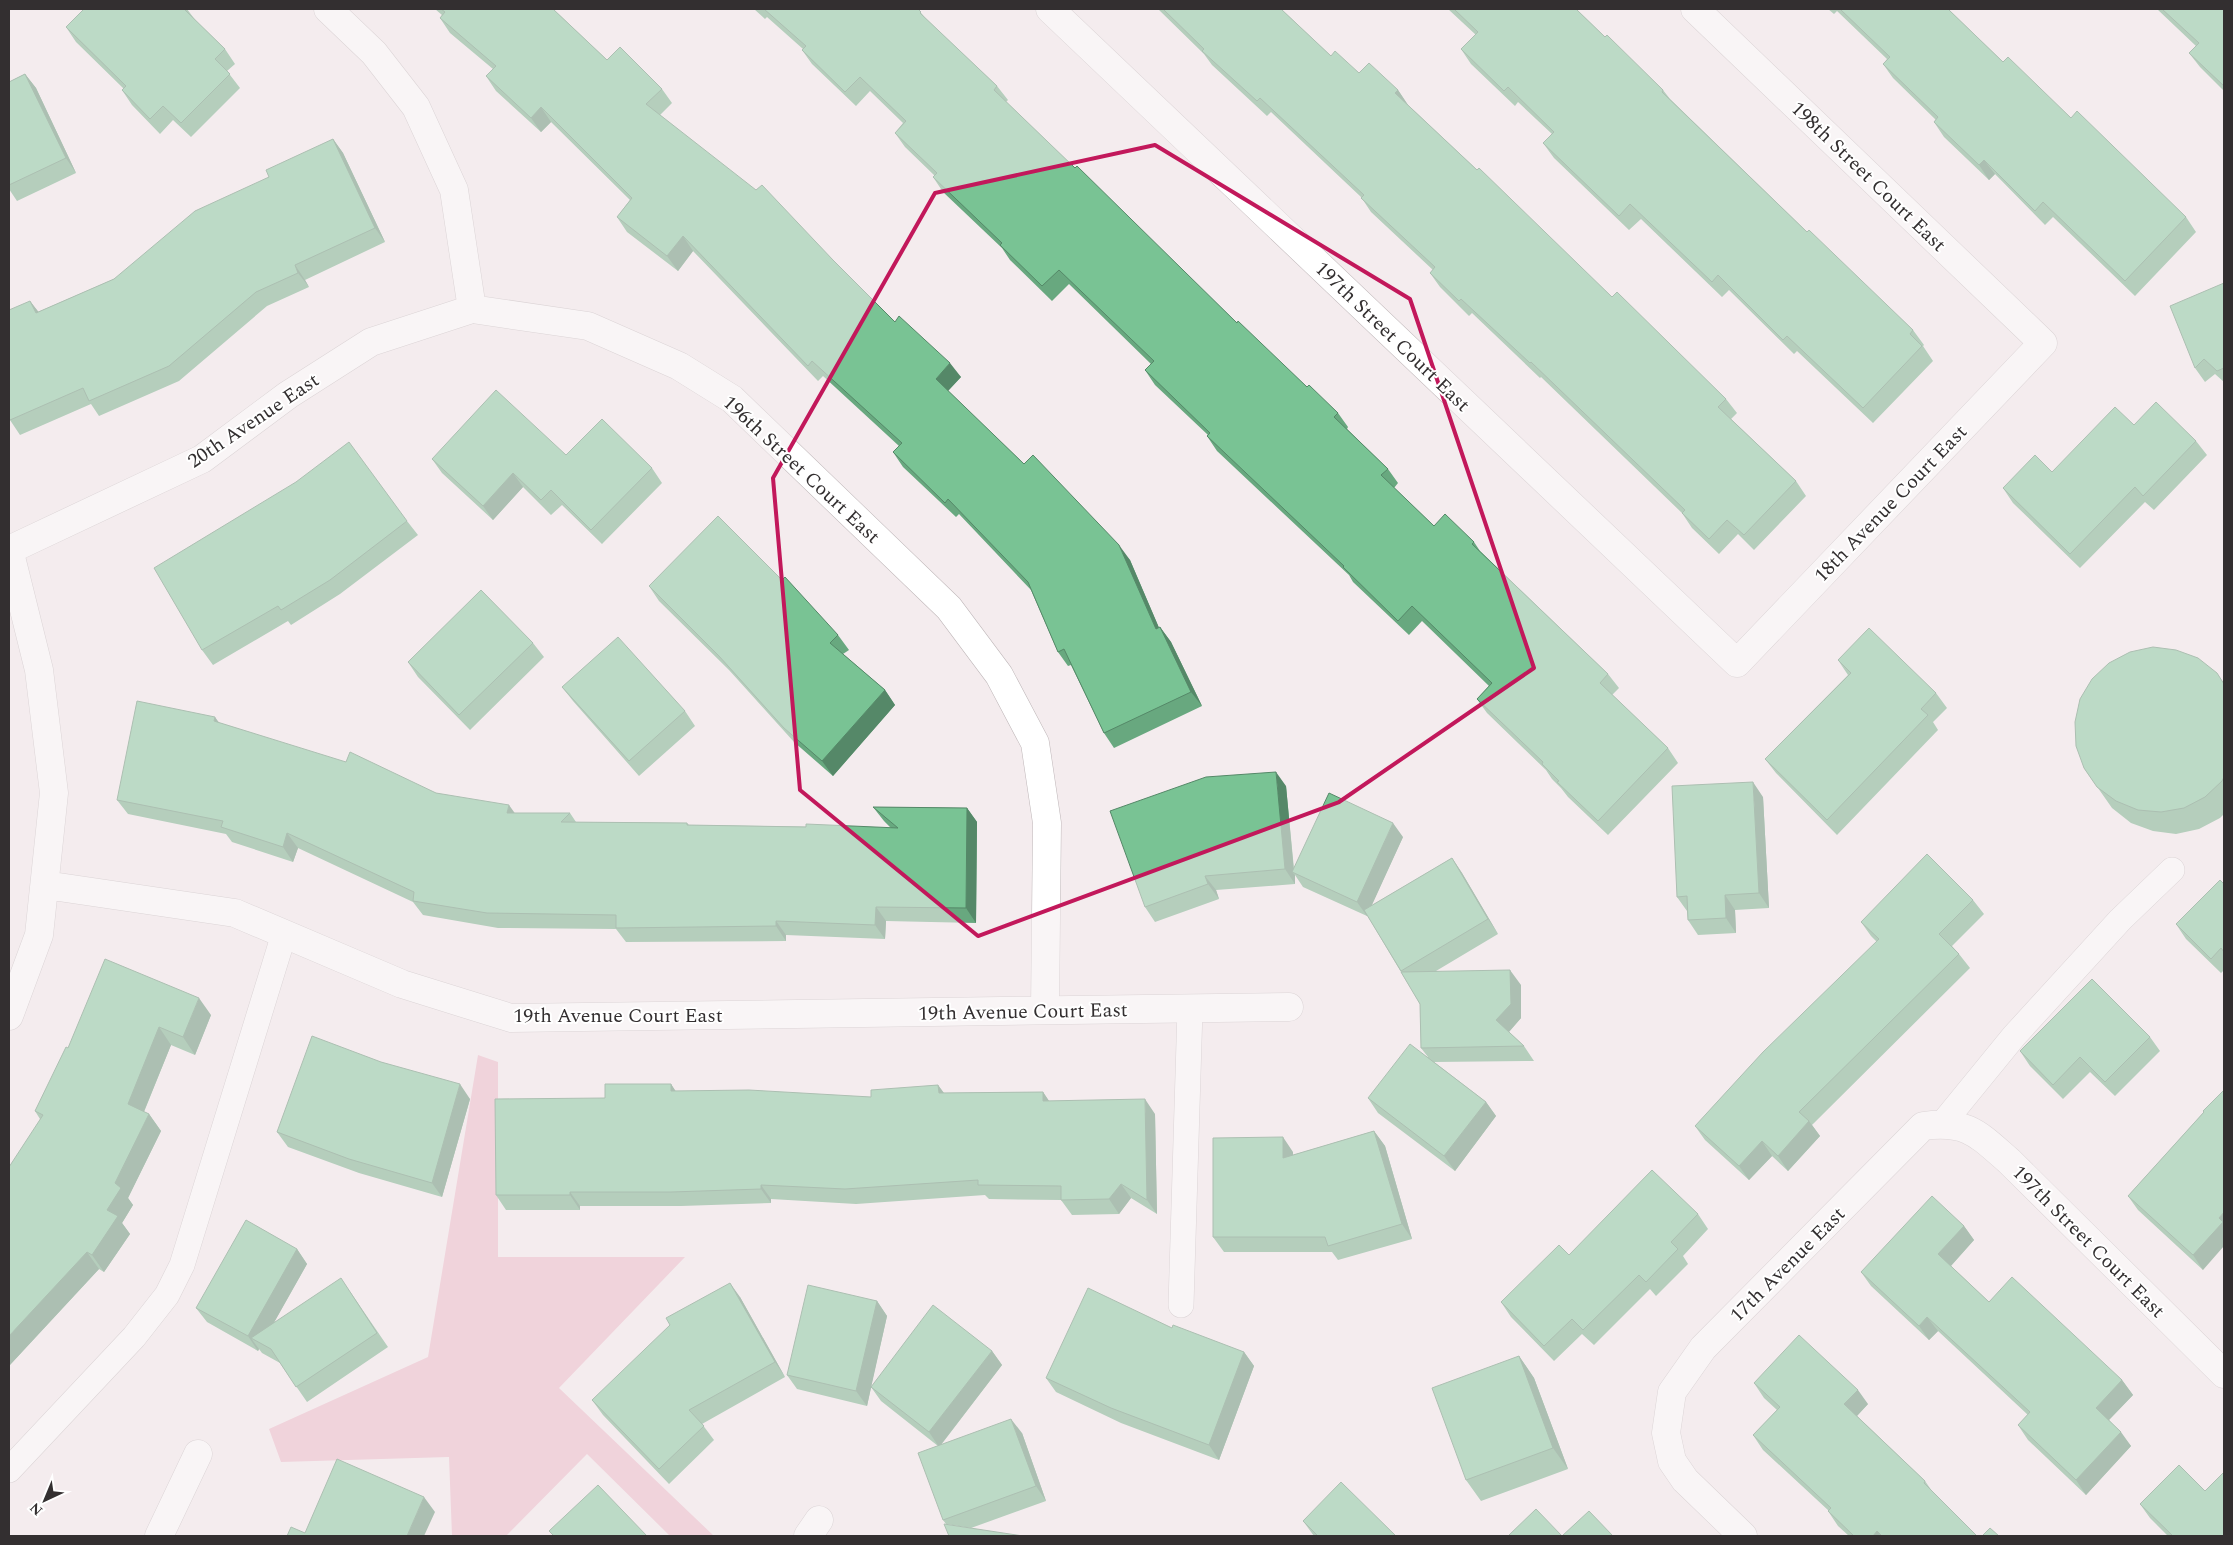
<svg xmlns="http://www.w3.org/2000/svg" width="2233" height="1545" font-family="Spectral,serif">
<rect width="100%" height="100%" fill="#f4ecee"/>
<!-- green -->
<path fill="#ebb4c4" d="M478 1055 498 1062V1257H685L559 1388 714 1536H670L587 1454 506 1536H452L449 1457 281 1462 269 1429 428 1357Z"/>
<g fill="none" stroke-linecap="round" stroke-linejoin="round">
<!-- service casing -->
<g stroke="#bfb7b9" stroke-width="26">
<path id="service" d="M1943 1123 2014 1036 2120 920 2172 870
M1181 1305 1190 1009
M9 1470 134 1337 167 1295 182 1265 284 934"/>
</g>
<!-- minor casing -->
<g stroke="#bfb7b9" stroke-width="29">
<path id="minor" d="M328 9 374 53 416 107 454 190 472 309 588 326 679 366 732 399 949 608 999 675 1035 743 1047 823 1045 1010
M1050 9 1737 663 2043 343 1695 9
M9 549 39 670 54 793 39 935 9 1016
M9 550 202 459 288 395 371 342 472 309
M45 885 235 913 402 984 511 1018 1289 1007
M159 1536 198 1454
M808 1536 819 1520
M1743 1536 1685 1480 1672 1461 1666 1433 1672 1392 1703 1348 1923 1126C1967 1120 1978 1134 2009 1161L2224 1374"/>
</g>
<!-- service -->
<use href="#service" stroke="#fff" stroke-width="25"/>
<!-- minor -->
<use href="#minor" stroke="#fff" stroke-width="28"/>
</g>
<!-- wall -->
<path fill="#68a87f" d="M84 9H187L196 21 225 49 235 64 227 71 240 88 191 137 173 120 160 134 132 105 122 90 124 89 76 42 66 27Z
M435 9H553L607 60 662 89 672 103 660 115 833 260 895 322 961 377 948 391 1024 464 1130 560 1159 628 1160 627 1171 642 1202 706 1114 748 1104 733 1071 665 1068 666 1058 652 1031 590 959 514 956 517 903 467 893 452 899 446 823 376 818 381 693 251 678 271 627 232 617 217 630 200 551 122 541 132 496 91 486 76 493 69 450 33 440 18 442 15Z
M754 9H918L926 19 997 86 1008 100 1006 102 1075 168 1237 323 1307 387 1338 413 1348 427 1347 429 1388 469 1398 483 1394 488 1434 526 1474 542 1480 551 1608 674 1619 688 1612 695 1668 748 1678 763 1608 835 1568 797 1561 788 1552 779 1546 770 1487 713 1477 699 1489 686 1422 621 1409 635 1353 582 1349 575 1217 451 1207 436 1208 435 1155 385 1145 370 1151 364 1069 284 1052 301 1010 260 1002 248 943 192 933 177 935 176 905 147 895 133 903 123 870 91 856 106 812 64 802 50 803 49 767 17 765 19Z
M1158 9H1281L1331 56 1359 73 1398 90 1408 105 1612 297 1726 399 1737 413 1731 419 1796 481 1806 496 1754 550 1738 534 1719 554 1692 528 1682 513 1541 377 1540 378 1472 313 1469 316 1440 287 1430 273 1433 270 1371 212 1361 197 1271 112 1267 116 1212 65 1204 54Z
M1448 9H1576L1605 37 1663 90 1670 99 1807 232 1913 330 1924 345 1923 346 1933 361 1873 423 1797 351 1794 354 1729 290 1722 297 1641 219 1629 230 1554 158 1543 143 1552 134 1518 102 1515 106 1471 64 1461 49 1476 35Z
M1828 9H1948L2003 62 2071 118 2186 217 2196 232 2135 296 2053 217 2045 225 1995 174 1989 180 1944 137 1934 122 1936 120 1893 78 1883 64 1887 59 1837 11 1834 14Z
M2157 9H2224V91L2200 67 2189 53 2196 46Z
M25 74 36 88 76 173 17 201 9 189V82Z
M333 139 343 153 385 242 305 280 309 287 267 306 179 381 99 416 91 404 20 435 10 420 30 301 38 312 114 279 269 177Z
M2224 283V382L2215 374 2205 382 2195 368Z
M2134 425 2196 441 2207 455 2154 510 2145 502 2080 568 2013 503 2003 488 2052 472Z
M566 455 652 468 662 483 602 544 562 505 551 515 523 487 493 520 442 473 432 459Z
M407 521 418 535 340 594 291 625 288 621 213 665 202 650Z
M649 586 838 635 849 650 843 654 885 690 895 705 833 776 794 742 729 670 659 601Z
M533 643 544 657 470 730 418 677 408 662Z
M1838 660 1936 693 1947 708 1933 722 1938 730 1837 835 1776 773 1765 759 1848 675Z
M2224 684V814L2220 818 2199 829 2176 834 2153 831 2131 823 2112 808 2084 768Z
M562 687 685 711 695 726 639 776 573 701Z
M220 723 436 793 514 813H570L576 822 687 823 689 825 891 828 884 821 873 807 967 808 977 822 976 923 886 921 885 939 786 935V941L626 942 616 929 498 928 423 915 413 902 298 848 293 862 232 842 226 834 128 814 117 800Z
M1286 786 1294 869 1403 837 1371 906 1452 858 1462 873 1498 934 1436 971 1521 985V1018L1509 1032 1524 1046 1534 1061 1434 1062 1486 1102 1496 1116 1455 1171 1378 1113 1368 1098 1428 1057 1421 1048 1420 1004 1367 915V916L1303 887 1295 875V884L1216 890 1219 899 1155 922 1145 907Z
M1763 797 1769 908 1735 910 1736 933 1698 935 1688 920 1687 911 1677 897Z
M2224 884V970L2221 973 2186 939 2176 924Z
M1973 900 1984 914 1952 946 1959 954 1970 968 1812 1125 1820 1136 1788 1171 1772 1156 1749 1180 1705 1140 1695 1126 1877 942 1871 936 1861 922Z
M211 1015 195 1055 171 1045 144 1112 149 1114 161 1131 128 1198 133 1205 122 1223 130 1234 104 1272 99 1269 9 1366 40 1119 35 1111 68 1048Z
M2150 1037 2160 1051 2115 1096 2090 1072 2063 1099 2030 1066 2020 1051Z
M381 1062 470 1099 442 1197 359 1173 288 1147 277 1132Z
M671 1084 675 1091 871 1097 938 1085 944 1093 1043 1092 1049 1101 1155 1114 1157 1214 1131 1198 1119 1214 1072 1215 1061 1200 989 1199 985 1195 856 1204 771 1199V1203L681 1206H580V1210H506L496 1195 605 1098Z
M2224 1090 2203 1270 2138 1210 2128 1196Z
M1374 1131 1385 1146 1412 1239 1338 1260 1332 1252H1224L1213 1237 1293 1152V1155Z
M1698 1214 1708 1229 1683 1256 1688 1264 1656 1296 1650 1289 1594 1345 1582 1334 1554 1361 1511 1317 1501 1302 1569 1255Z
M1964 1226 1974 1240 1951 1266 1989 1302 2122 1380 2133 1395 2109 1420 2131 1446 2086 1495 2028 1440 2018 1425 2028 1415 1938 1331 1929 1340 1871 1286 1861 1272Z
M297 1249 307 1264 273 1324 351 1293 388 1347 307 1402 280 1363 262 1353 259 1349 258 1351 207 1322 196 1308Z
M740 1297 785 1377 702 1424 714 1440 669 1484 603 1415 592 1400Z
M877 1301 887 1316 871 1386 992 1351 1002 1365 941 1445 1022 1433 1046 1501 971 1528 946 1524 943 1520 938 1446 881 1401 871 1387 867 1406 797 1389 787 1375Z
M1172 1328 1244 1352 1254 1366 1219 1460 1121 1423 1056 1392 1046 1378Z
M1519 1356 1534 1378 1568 1469 1481 1501 1466 1480Z
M1754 1383 1868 1404 1857 1416 1925 1481 1932 1491 1977 1536H1849L1838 1526 1828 1511H1829L1763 1450 1753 1435 1777 1410 1764 1398Z
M2205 1491 2224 1536H2168L2150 1518 2140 1504Z
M1303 1521 1396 1536H1314Z"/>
<!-- shaded-wall -->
<path fill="#558868" d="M25 74 36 88 76 173 66 158Z
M1398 90 1408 105 1405 108 1395 93Z
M541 107 551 122 541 132 531 118Z
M333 139 343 153 385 242 375 228Z
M1984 160 1995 174 1989 180 1979 165Z
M683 236 693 251 678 271 667 256Z
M295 265 305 280 309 287 298 273Z
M30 301 41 315 36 313Z
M950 363 961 377 946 393 936 379Z
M513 473 523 487 493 520 483 506Z
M1119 545 1130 560 1166 644 1156 629Z
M1160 627 1171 642 1202 706 1191 692Z
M885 690 895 705 833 776 822 761Z
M215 717 225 731 214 721Z
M1276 772 1286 786 1294 873 1292 872 1295 875V884L1285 869Z
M1753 782 1763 797 1769 908 1759 893Z
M509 805 519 819 507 813Z
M967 808 977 822 976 923 966 908Z
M1393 823 1403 837 1367 916 1357 902Z
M287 833 298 848 293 862 283 847Z
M1452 858 1462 873 1498 934 1488 919Z
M1205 876 1216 890 1219 899 1208 884Z
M1725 895 1735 910 1736 933 1726 918Z
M876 907 886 921 885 939 875 925Z
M776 921 786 935V941L776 926Z
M1510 970 1521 985V1018L1507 1034 1496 1020Z
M199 998 211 1015 195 1055 183 1037Z
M159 1027 171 1045 140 1121 128 1104Z
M460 1084 470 1099 442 1197 432 1183Z
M671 1084 681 1099 671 1091Z
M938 1085 948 1099 939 1093Z
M1043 1092 1053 1107 1043 1101Z
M1145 1099 1155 1114 1157 1214 1147 1200Z
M1486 1102 1496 1116 1455 1171 1444 1156Z
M149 1114 161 1131 128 1198 133 1205 122 1223 130 1234 104 1272 92 1255 115 1183Z
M1809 1121 1820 1136 1788 1171 1778 1156Z
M1374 1131 1385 1146 1412 1239 1402 1224Z
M1283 1137 1293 1152V1173L1283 1158Z
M1762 1141 1772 1156 1749 1180 1739 1166Z
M1121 1184 1131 1198 1119 1214 1109 1199Z
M761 1185 771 1199V1203L761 1189Z
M570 1192 580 1206V1210L570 1195Z
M2224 1212V1246L2203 1270 2193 1255 2219 1218Z
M1964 1226 1974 1240 1948 1269 1938 1254Z
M297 1249 307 1264 262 1344 251 1338 259 1349 258 1351 248 1336Z
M87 1252 99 1269 9 1366V1336Z
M730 1283 740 1297 785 1377 775 1362Z
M877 1301 887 1316 867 1406 856 1391Z
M1927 1317 1938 1331 1929 1340 1919 1326Z
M992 1351 1002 1365 939 1447 929 1432Z
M1244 1352 1254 1366 1219 1460 1209 1445Z
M1519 1356 1534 1378 1568 1469 1553 1448Z
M2122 1380 2133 1395 2106 1423 2096 1408Z
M1858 1390 1868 1404 1854 1419 1844 1404Z
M1011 1419 1022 1433 1046 1501 1036 1486Z
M2121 1432 2131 1446 2086 1495 2076 1480Z
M424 1497 435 1512 424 1536H407Z
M1877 1531 1881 1536H1873Z"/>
<!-- building -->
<path fill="#79c394" stroke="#558868" d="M84 9H184L225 49 215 59 230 74 181 123 163 106 150 119 122 90 126 86 66 27Z
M441 9H553L607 60 620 47 662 89 646 104 756 190 762 185 833 260 895 322 899 316 950 363 936 379 1024 464 1033 455 1119 545 1156 629 1160 627 1191 692 1104 733 1064 649 1058 652 1028 582 948 499 945 503 893 452 902 443 812 361 808 366 683 236 667 256 617 217 632 198 541 107 531 118 486 76 496 66 440 18 445 12Z
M764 9H918L921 12 920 13 997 86 994 90 1075 168 1077 166 1237 323 1238 321 1307 387 1309 385 1338 413 1334 417 1388 469 1381 475 1434 526 1445 514 1474 542 1472 544 1608 674 1600 683 1668 748 1598 821 1557 782 1559 781 1542 764 1543 762 1477 699 1492 683 1412 606 1398 621 1343 567 1344 566 1207 436 1210 433 1145 370 1154 361 1059 270 1042 286 1000 245 1002 243 933 177 937 173 895 133 906 121 860 77 845 92 802 50 806 46Z
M1163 9H1281L1331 56 1335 51 1359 73 1369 63 1398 90 1395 93 1477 170 1479 168 1612 297 1617 292 1726 399 1718 407 1796 481 1744 535 1727 520 1709 539 1682 513 1685 510 1531 362 1530 363 1461 299 1459 301 1430 273 1435 267 1361 198 1364 195 1260 98 1257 101 1202 51 1204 49Z
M1454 9H1576L1605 37 1607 35 1663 90 1662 92 1807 232 1809 230 1913 330 1910 334 1922 346 1863 408 1787 336 1783 340 1718 275 1712 282 1630 204 1619 216 1543 143 1554 132 1508 87 1504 91 1461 49 1478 32Z
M1840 9H1948L2003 62 2008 57 2071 118 2077 111 2186 217 2125 281 2043 202 2035 211 1984 160 1979 165 1934 122 1938 117 1883 64 1890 57Z
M2162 9H2224V86L2189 53 2199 43Z
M25 74 66 158 9 185V82Z
M333 139 375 228 295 265 298 273 256 292 169 366 89 401 83 388 10 420 9 418V310L30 301 36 313 114 279 195 211 269 177 266 170Z
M2224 283V368L2217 371 2204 359 2195 368 2170 306Z
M496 390 566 455 602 419 652 468 591 530 551 490 541 500 513 473 483 506 432 459Z
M2156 402 2196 441 2143 496 2135 487 2070 554 2003 488 2035 455 2052 472 2115 407 2134 425Z
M349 442 407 521 330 580 281 610 278 606 202 650 154 568 296 482Z
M718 516 782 580 785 577 838 635 830 643 885 690 822 761 784 728 719 656 649 586Z
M481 590 533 643 459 715 408 662Z
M1869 628 1936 693 1921 709 1928 715 1827 820 1765 759 1851 673 1838 660Z
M618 637 685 711 629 761 562 687Z
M2153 647 2176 650 2198 658 2217 673 2224 684V777L2222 781 2205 797 2184 808 2161 812 2138 810 2116 801 2097 787 2084 768 2076 746 2075 722 2080 699 2092 679 2109 663 2130 652Z
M137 701 215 717 214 721 346 762 350 752 436 793 509 805 507 813H570L561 822 687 823V825L806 827V824L898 828 873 807 967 808 966 908 876 907 875 925 776 921V926L616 928V915L487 913 413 901 414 892 287 833 283 847 221 827 223 821 117 800Z
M1276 772 1285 869 1205 876 1208 884 1145 907 1110 811 1206 777Z
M1753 782 1759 893 1725 895 1726 918 1688 920 1687 896 1677 897 1672 786Z
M1329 793 1393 823 1357 902 1292 872Z
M1927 854 1973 900 1939 934 1959 954 1799 1112 1809 1121 1778 1156 1762 1141 1739 1166 1695 1126 1763 1052 1879 939 1861 922Z
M1452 858 1488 919 1401 971 1364 910Z
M2220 880 2224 884V952L2221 948 2211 959 2176 924Z
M105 959 199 998 183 1037 159 1027 128 1104 149 1114 115 1183 121 1188 107 1210 118 1216 92 1255 87 1252 9 1336V1167L43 1115 35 1111 66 1047 68 1048Z
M1510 970 1511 1004 1496 1020 1524 1046 1421 1048 1420 1004 1401 972Z
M2092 979 2150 1037 2105 1082 2080 1057 2053 1085 2020 1051Z
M312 1036 381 1062 460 1084 432 1183 349 1159 277 1132Z
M1410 1044 1486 1102 1444 1156 1368 1098Z
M605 1084H671V1091L749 1090 871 1097V1090L938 1085 939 1093 1043 1092V1101L1145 1099 1147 1200 1121 1184 1109 1199 1061 1200V1186L978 1185V1180L845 1189 761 1185V1189L671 1192H570V1195H496L495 1099 605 1098Z
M2224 1090V1212L2219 1218 2223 1222 2193 1255 2128 1196 2204 1112 2203 1111Z
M1374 1131 1402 1224 1328 1246 1325 1237H1213V1138L1283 1137V1158Z
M1652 1170 1698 1214 1671 1242 1678 1249 1646 1282 1639 1275 1583 1330 1572 1319 1544 1346 1501 1302 1559 1245 1569 1255Z
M1932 1196 1964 1226 1938 1254 1989 1302 2012 1277 2122 1380 2096 1408 2121 1432 2076 1480 2018 1425 2030 1412 1927 1317 1919 1326 1861 1272Z
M246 1220 297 1249 248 1336 196 1308Z
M341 1278 377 1333 296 1387 271 1349 251 1338Z
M730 1283 775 1362 689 1410 704 1426 659 1469 592 1400 670 1325 666 1318Z
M808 1285 877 1301 856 1391 787 1375Z
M1088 1288 1172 1328 1173 1325 1244 1352 1209 1445 1111 1408 1046 1378Z
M933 1305 992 1351 929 1432 871 1387Z
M1799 1335 1858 1390 1844 1404 1925 1481 1924 1483 1977 1536H1882L1877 1531 1873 1536H1854L1828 1511 1831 1508 1753 1435 1780 1407 1754 1383Z
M1519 1356 1553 1448 1466 1480 1432 1388Z
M1011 1419 1036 1486 943 1520 918 1453Z
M337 1459 424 1497 407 1536H287L291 1527 305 1533Z
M2179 1465 2205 1491 2223 1473 2224 1475V1536H2173L2140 1504Z
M1341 1482 1396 1536H1318L1303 1521Z
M598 1485 647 1536H554L549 1531Z
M1536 1509 1562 1536 1589 1511 1613 1536H1508Z
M944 1524 1023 1536H949Z
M1990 1528 1999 1536H1982Z"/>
<!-- marked area -->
<path d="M0 0H2233V1545H0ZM1155 145 1410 299 1534 668 1339 802 978 936 800 790 773 478 935 193Z" fill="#f4ecee" fill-opacity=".55" fill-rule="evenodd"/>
<path fill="none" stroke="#c2185b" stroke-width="4" stroke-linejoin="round" d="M1155 145 1410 299 1534 668 1339 802 978 936 800 790 773 478 935 193Z"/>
<g text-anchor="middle" stroke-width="4" stroke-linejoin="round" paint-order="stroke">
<!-- street labels -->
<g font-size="20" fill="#332f30" stroke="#fff">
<text transform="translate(1869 176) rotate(44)" y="7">198th Street Court East</text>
<text transform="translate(1393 336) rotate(44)" y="7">197th Street Court East</text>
<text transform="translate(253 420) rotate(-34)" y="7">20th Avenue East</text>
<text transform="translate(802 469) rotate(43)" y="7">196th Street Court East</text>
<text transform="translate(1890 503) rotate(-46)" y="7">18th Avenue Court East</text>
<text transform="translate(1023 1011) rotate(-1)" y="7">19th Avenue Court East</text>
<text x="618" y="1022">19th Avenue Court East</text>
<text transform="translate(2089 1241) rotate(45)" y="7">197th Street Court East</text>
<text transform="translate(1787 1264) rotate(-45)" y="7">17th Avenue East</text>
</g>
</g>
<!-- border -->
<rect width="2233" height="1545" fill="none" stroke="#332f30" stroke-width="20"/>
<!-- north arrow -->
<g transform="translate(45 1500) rotate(224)" stroke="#ffffff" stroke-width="4" paint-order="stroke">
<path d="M0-4L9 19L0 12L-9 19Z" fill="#332f30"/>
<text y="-8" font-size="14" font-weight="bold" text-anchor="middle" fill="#332f30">N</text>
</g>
</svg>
